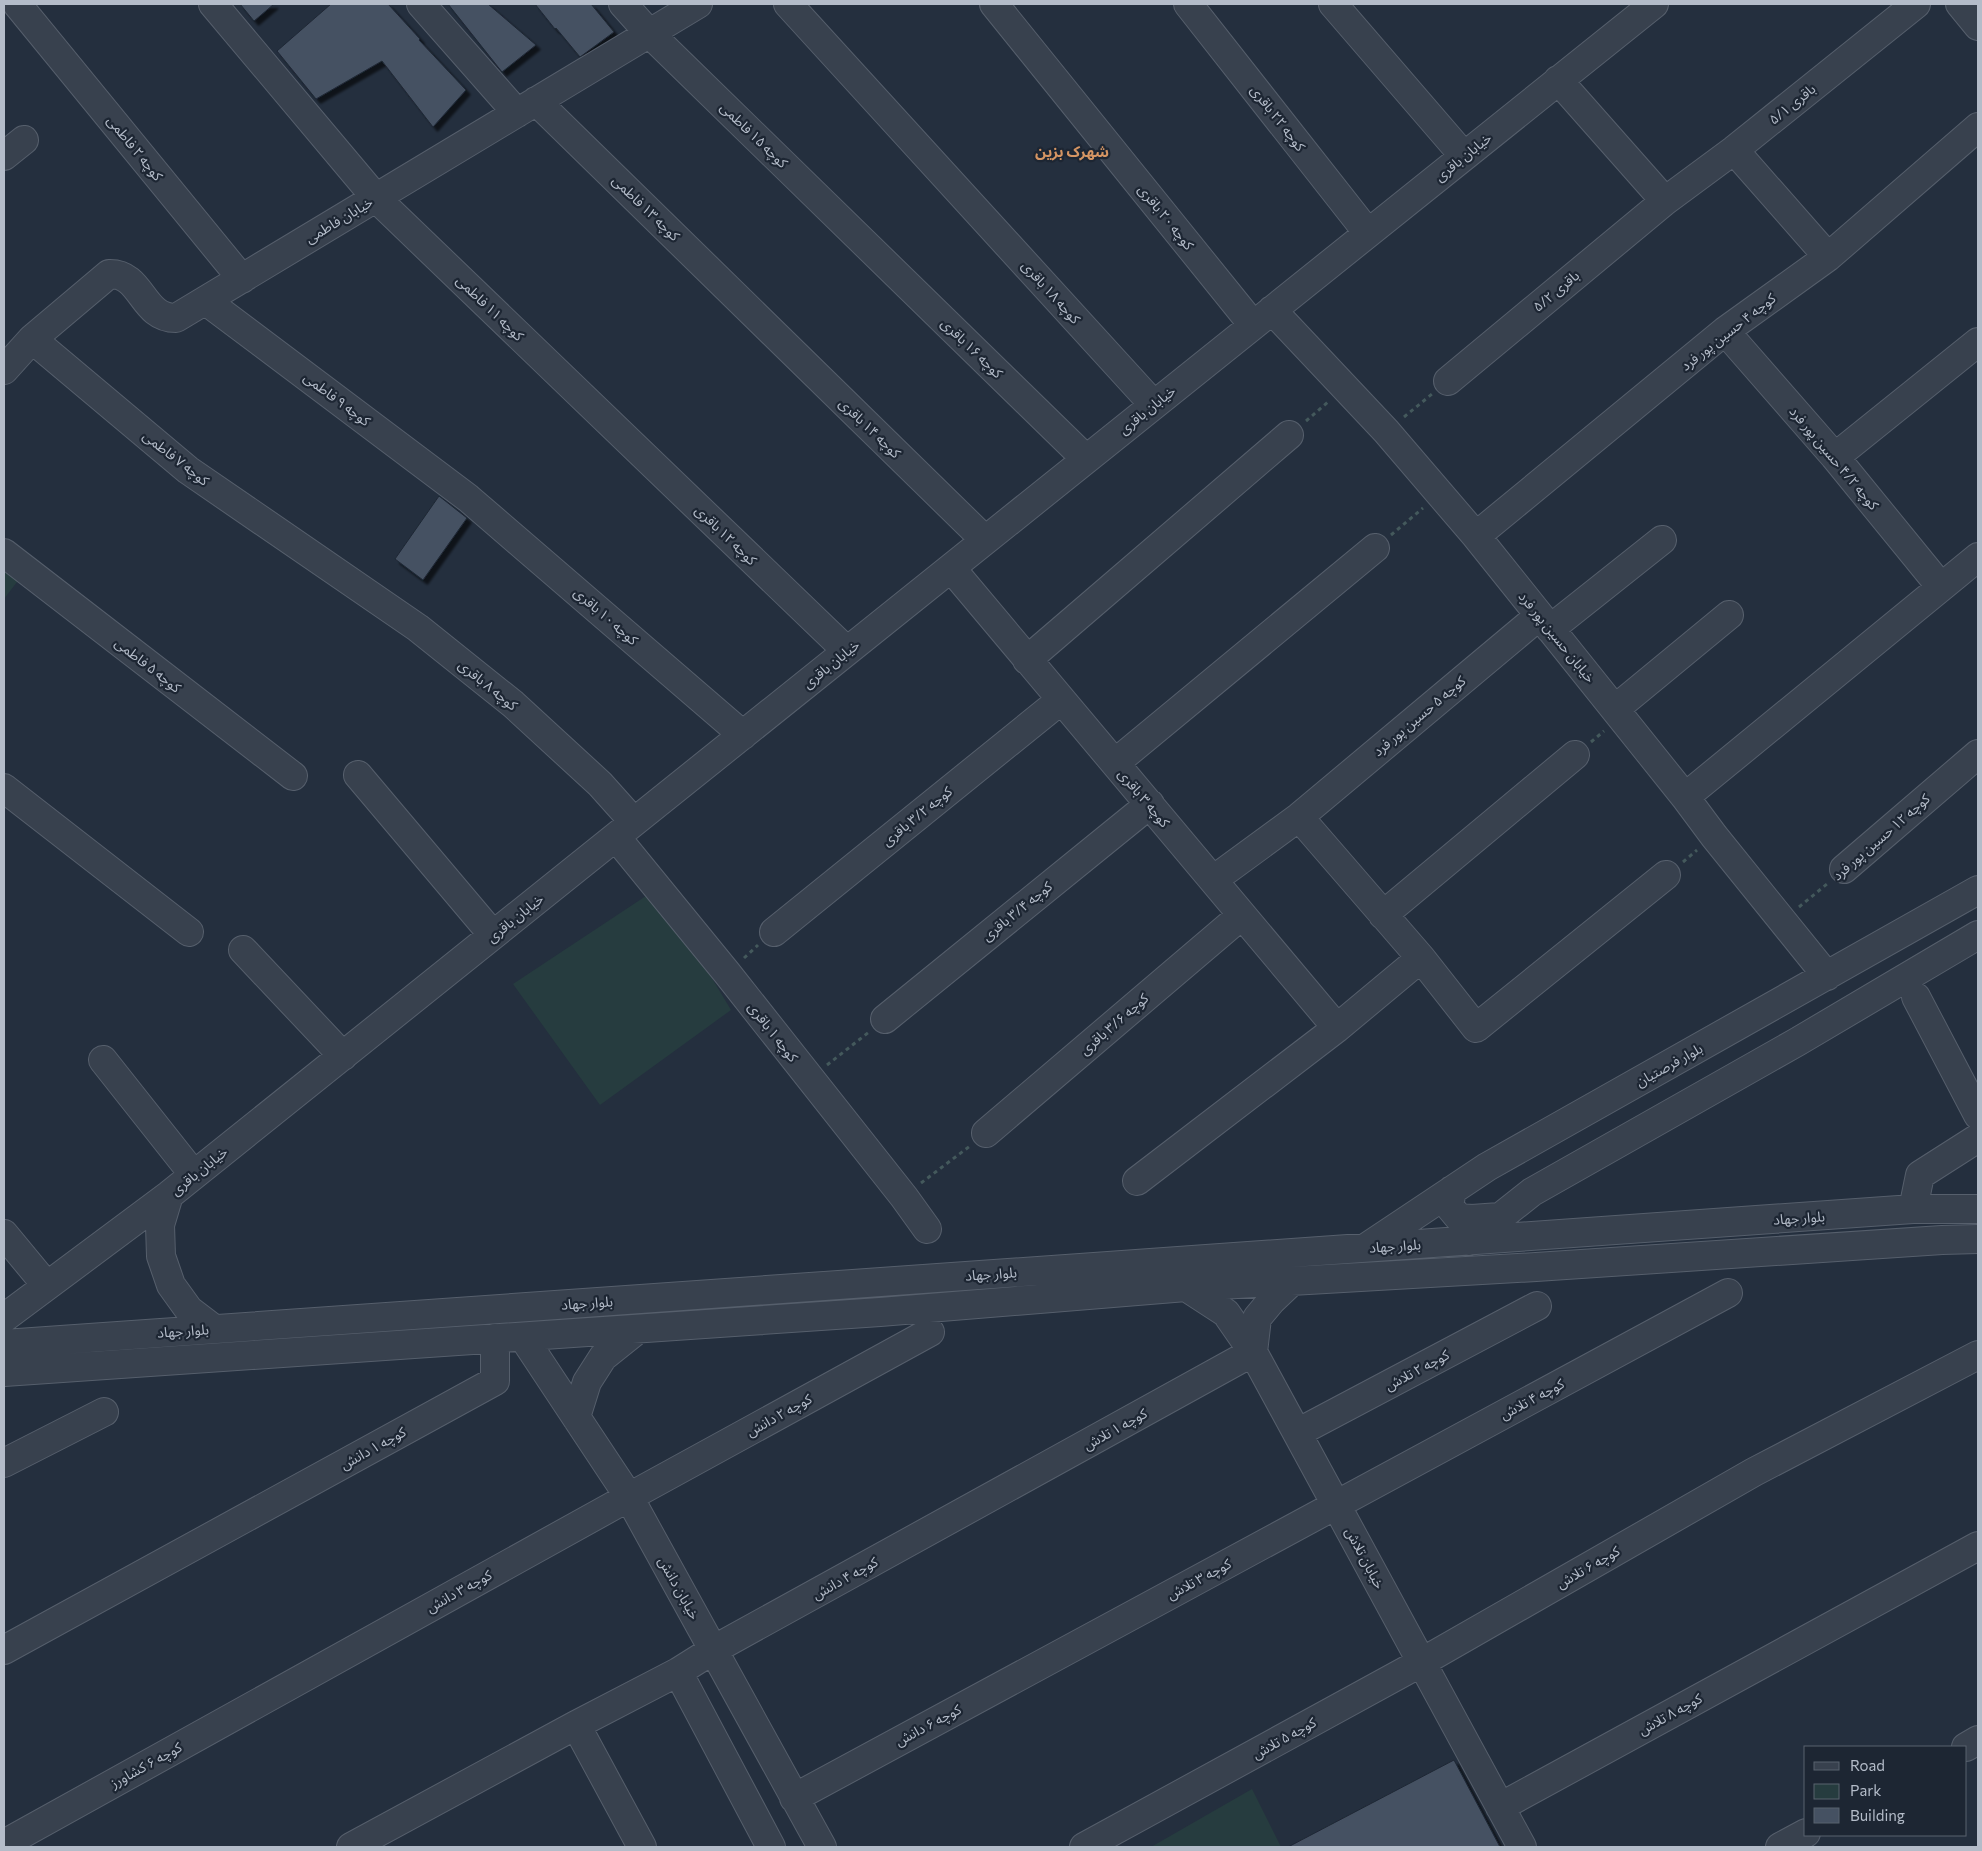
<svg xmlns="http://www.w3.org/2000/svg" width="1982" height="1851" font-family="Commissioner,'Noto Sans Arabic',sans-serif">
<defs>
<filter id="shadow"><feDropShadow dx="4.5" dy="4.5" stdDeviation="1" flood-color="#0009"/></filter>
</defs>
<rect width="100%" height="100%" fill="#242f3e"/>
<!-- green -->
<path fill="#263c3f" d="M4 565 20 578 4 599Z
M658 888 731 1010 600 1105 513 984Z
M1252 1789 1281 1847H1151Z"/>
<!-- building -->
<path fill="#455162" stroke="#1f2835" filter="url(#shadow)" d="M240 4H274L254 21Z
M331 4H388L420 39 419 40 466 90 433 127 382 61 316 99 277 51Z
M448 4H488L536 45 502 72Z
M535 4H591L614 32 580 57 556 28 555 29Z
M439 496 467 518 423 580 395 559Z
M1454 1760 1500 1847H1288Z"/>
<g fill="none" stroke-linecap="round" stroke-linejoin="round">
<!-- minor casing -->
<g stroke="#565f6c" stroke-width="30">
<path id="minor" d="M17 4 242 279
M213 4 376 198 847 651
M421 4 517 113
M623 4 649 33 1086 459
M788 4 1154 405
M994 4 1253 325
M1188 4 1368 233
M1333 4 1464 156
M1960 4 1978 26
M1558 80 1665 201
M536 101 985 540
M1734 150 1828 257
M4 156 24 140
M206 301 468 498 743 735
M1272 310 1386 431 1476 536 1685 797 1714 836 1827 976
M1725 331 1835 457 1941 587
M32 339 188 470 418 628 513 704 600 784 634 822
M4 370 32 339 109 274C143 273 141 318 176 318L698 4
M1448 381 1665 201 1734 150 1916 4
M1835 457 1978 342
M1476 536 1725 331 1828 257 1978 127
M4 553 293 776
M951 568 1337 1028
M1550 629 1662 540
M1027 660 1289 435
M1615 709 1729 615
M1115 763 1375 548
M358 775 493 935
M4 788 189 932
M1685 797 1978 557
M1299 817 1421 958 1476 1028 1666 875
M616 837 727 973 904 1197 927 1229
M1844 869 1978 754
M1213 880 1299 817 1539 616
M1383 915 1575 755
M774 932 1061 700
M243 950 343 1056
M1916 997 1978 1115
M885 1019 1150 804
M103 1060 194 1175
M986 1133 1242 915
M1137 1181 1337 1028 1421 958
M1452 1190 1449 1206 1459 1218 1472 1219 1500 1217
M169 1195 160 1225 161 1256 171 1285 189 1310 214 1329
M1913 1209 1920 1175 1978 1138
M4 1234 47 1286
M1470 1241 1532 1192 1797 1042 1978 935
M1367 1247 1487 1167 1978 890
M1186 1287 1226 1313 1253 1352 1522 1847
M4 1318 169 1195 1654 4
M523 1337 629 1497 822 1847
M4 1344 1913 1209H1978
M1253 1352 1257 1318 1272 1300 1292 1281
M4 1372 880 1312 1186 1287 1536 1267 1942 1240 1978 1239
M576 1417 587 1382 603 1357 638 1329
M1297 1433 1537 1306
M4 1463 104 1412
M4 1650 495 1381V1338
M678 1672 771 1847
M576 1725 642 1847
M1966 1747 1978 1740
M794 1798 1728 1293
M1500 1807 1978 1546
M4 1844 629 1497 930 1332
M351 1847 576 1725 678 1672 713 1650 1253 1352
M1084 1847 1422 1662 1754 1472 1978 1355
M1780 1847 1806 1833"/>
</g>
<!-- path -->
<path stroke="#44595c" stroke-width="3" stroke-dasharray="4 4" stroke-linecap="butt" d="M1404 417 1432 394
M1306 421 1328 402
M1391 535 1423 508
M1591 742 1604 731
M1683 862 1697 850
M1799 907 1827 884
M744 958 758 945
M827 1065 869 1032
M921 1183 970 1146"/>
<!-- minor -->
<use href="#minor" stroke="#38414e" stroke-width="28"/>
</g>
<g text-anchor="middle" stroke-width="4.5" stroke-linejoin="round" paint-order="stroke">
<!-- street labels -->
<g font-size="14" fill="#b4bcc9" stroke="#1d2633">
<text transform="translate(1792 104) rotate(-39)" y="5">باقری ۵/۱</text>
<text transform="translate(1278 118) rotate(52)" y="5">کوچه ۲۲ باقری</text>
<text transform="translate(754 135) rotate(44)" y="5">کوچه ۱۵ فاطمی</text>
<text transform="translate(135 148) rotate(51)" y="5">کوچه ۲ فاطمی</text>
<text transform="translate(1463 157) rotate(-39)" y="5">خیابان باقری</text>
<text transform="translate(646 208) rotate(44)" y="5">کوچه ۱۳ فاطمی</text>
<text transform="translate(1166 217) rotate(51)" y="5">کوچه ۲۰ باقری</text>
<text transform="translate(339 220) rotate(-31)" y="5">خیابان فاطمی</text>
<text transform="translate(1556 291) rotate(-40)" y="5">باقری ۵/۲</text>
<text transform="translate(1051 292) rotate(48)" y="5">کوچه ۱۸ باقری</text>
<text transform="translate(490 308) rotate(44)" y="5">کوچه ۱۱ فاطمی</text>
<text transform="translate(1728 332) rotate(-38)" y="5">کوچه ۴ حسین پور فرد</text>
<text transform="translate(972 348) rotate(44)" y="5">کوچه ۱۶ باقری</text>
<text transform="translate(337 399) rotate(37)" y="5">کوچه ۹ فاطمی</text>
<text transform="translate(1147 410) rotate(-39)" y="5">خیابان باقری</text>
<text transform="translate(870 428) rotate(44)" y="5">کوچه ۱۴ باقری</text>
<text transform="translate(176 458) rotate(38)" y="5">کوچه ۷ فاطمی</text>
<text transform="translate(1834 458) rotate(50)" y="5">کوچه ۴/۲ حسین پور فرد</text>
<text transform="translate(726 535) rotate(44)" y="5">کوچه ۱۲ باقری</text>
<text transform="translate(606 616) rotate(41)" y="5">کوچه ۱۰ باقری</text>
<text transform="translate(1557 637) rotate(51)" y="5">خیابان حسین پور فرد</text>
<text transform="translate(831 664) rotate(-39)" y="5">خیابان باقری</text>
<text transform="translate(148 665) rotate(38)" y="5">کوچه ۵ فاطمی</text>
<text transform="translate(488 685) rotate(39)" y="5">کوچه ۸ باقری</text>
<text transform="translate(1419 716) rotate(-40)" y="5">کوچه ۵ حسین پور فرد</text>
<text transform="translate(1144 798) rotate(50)" y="5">کوچه ۳ باقری</text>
<text transform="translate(917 816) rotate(-39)" y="5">کوچه ۳/۲ باقری</text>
<text transform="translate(1881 837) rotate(-41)" y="5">کوچه ۱۲ حسین پور فرد</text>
<text transform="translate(1017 911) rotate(-39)" y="5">کوچه ۳/۴ باقری</text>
<text transform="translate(515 918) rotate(-39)" y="5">خیابان باقری</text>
<text transform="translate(1114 1024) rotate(-41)" y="5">کوچه ۳/۶ باقری</text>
<text transform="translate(773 1032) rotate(52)" y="5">کوچه ۱ باقری</text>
<text transform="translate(1669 1065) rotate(-29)" y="5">بلوار فرصتیان</text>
<text transform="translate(199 1171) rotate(-39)" y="5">خیابان باقری</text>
<text transform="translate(1799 1218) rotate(-4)" y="5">بلوار جهاد</text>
<text transform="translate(1395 1246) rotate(-4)" y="5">بلوار جهاد</text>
<text transform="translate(991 1274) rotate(-4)" y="5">بلوار جهاد</text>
<text transform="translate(587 1303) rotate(-4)" y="5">بلوار جهاد</text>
<text transform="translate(183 1331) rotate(-4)" y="5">بلوار جهاد</text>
<text transform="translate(1417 1370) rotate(-28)" y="5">کوچه ۲ تلاش</text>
<text transform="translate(1532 1399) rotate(-28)" y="5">کوچه ۴ تلاش</text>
<text transform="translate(779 1415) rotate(-29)" y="5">کوچه ۲ دانش</text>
<text transform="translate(1115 1429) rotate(-29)" y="5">کوچه ۱ تلاش</text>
<text transform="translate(373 1448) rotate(-29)" y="5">کوچه ۱ دانش</text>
<text transform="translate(1365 1558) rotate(62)" y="5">خیابان تلاش</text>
<text transform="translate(1588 1567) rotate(-30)" y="5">کوچه ۶ تلاش</text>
<text transform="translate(845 1578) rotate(-29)" y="5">کوچه ۴ دانش</text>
<text transform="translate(1199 1579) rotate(-28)" y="5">کوچه ۳ تلاش</text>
<text transform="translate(679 1588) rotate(61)" y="5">خیابان دانش</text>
<text transform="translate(459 1591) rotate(-29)" y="5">کوچه ۳ دانش</text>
<text transform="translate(1670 1714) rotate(-29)" y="5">کوچه ۸ تلاش</text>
<text transform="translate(928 1725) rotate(-28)" y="5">کوچه ۶ دانش</text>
<text transform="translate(1284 1738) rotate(-29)" y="5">کوچه ۵ تلاش</text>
<text transform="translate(146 1765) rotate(-29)" y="5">کوچه ۶ کشاورز</text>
</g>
<!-- neighbourhood labels -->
<g font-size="15" font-weight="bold" fill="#d59563" stroke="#1d2633">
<text x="1072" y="157">شهرک بزین</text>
</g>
</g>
<!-- border -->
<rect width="1982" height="1851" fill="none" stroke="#b4bcc9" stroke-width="10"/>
<!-- legend -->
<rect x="1804" y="1746" width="162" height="90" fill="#1d2633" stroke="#59626f"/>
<rect x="1814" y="1762" width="25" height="8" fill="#38414e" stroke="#59626f"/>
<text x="1850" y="1771" font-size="15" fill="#b4bcc9">Road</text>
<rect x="1814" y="1784" width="25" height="15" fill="#263c3f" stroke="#59626f"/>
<text x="1850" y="1796" font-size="15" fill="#b4bcc9">Park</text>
<rect x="1814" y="1808" width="25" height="15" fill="#455162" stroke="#59626f"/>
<text x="1850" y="1821" font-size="15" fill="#b4bcc9">Building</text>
</svg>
